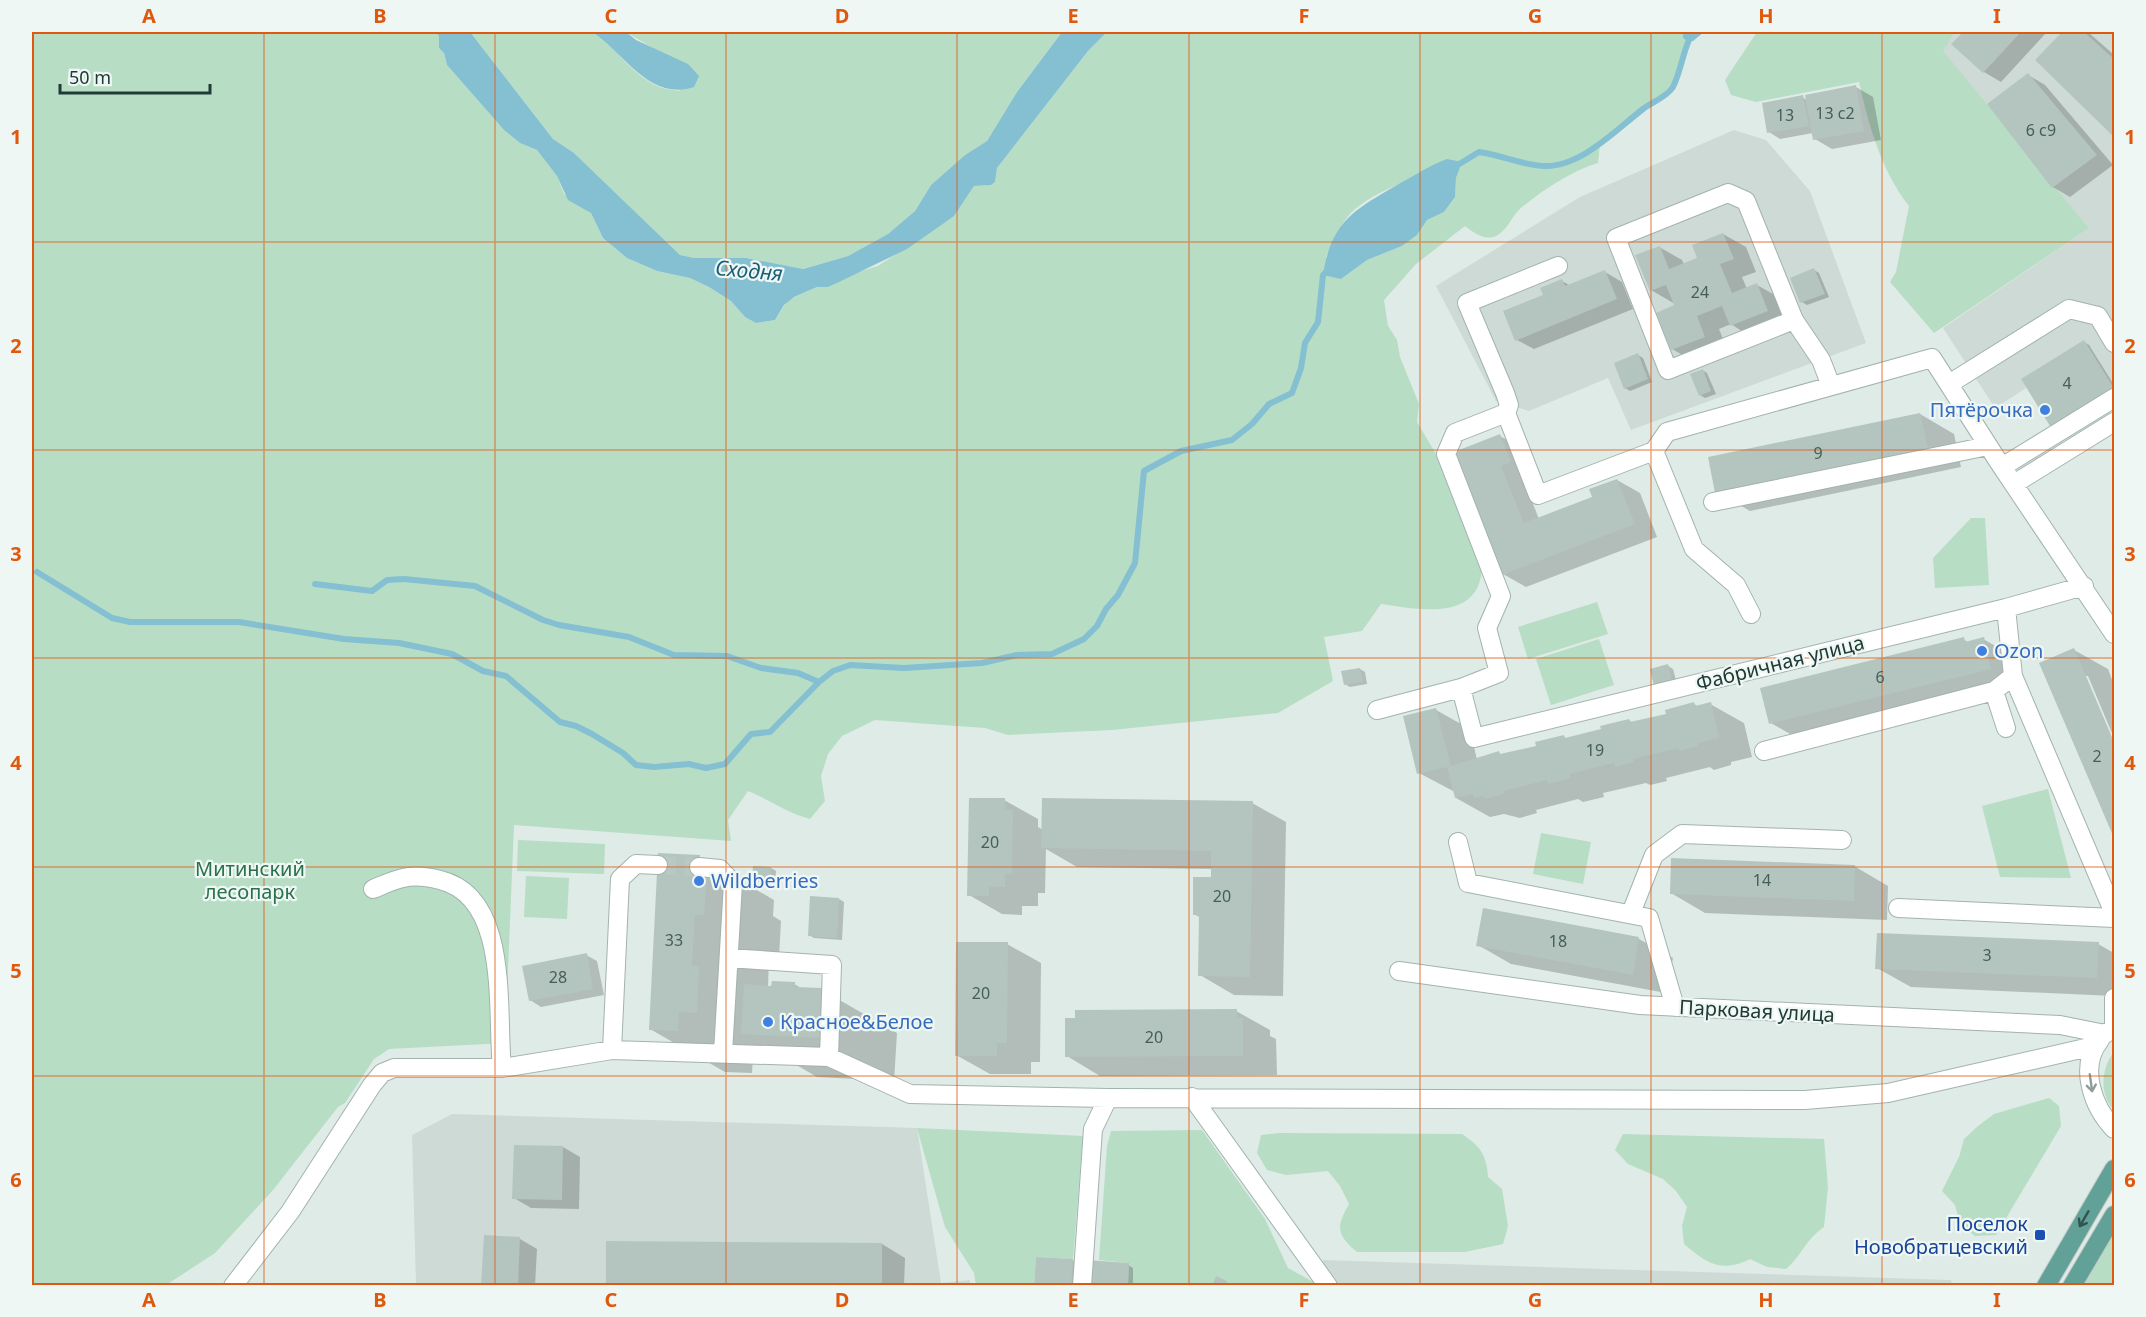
<svg xmlns="http://www.w3.org/2000/svg" width="2146" height="1317" font-family="'Noto Sans',sans-serif">
<rect width="100%" height="100%" fill="#dfebe6"/>
<!-- built -->
<path fill="#cddad6" d="M1955 32H2114V397L2110 389 2113 387 2084 341 2022 379 2026 388 1995 408 1943 328 2089 228 1942 51Z
M1734 130 1766 140 1810 191 1866 343 1631 430 1608 378 1529 411 1496 401 1436 286 1580 197Z
M452 1114 917 1128 941 1283 970 1280V1285H416L412 1135Z
M1323 1260 1951 1280 1952 1285 1320 1286Z"/>
<!-- green -->
<path fill="#b7ddc5" fill-rule="evenodd" d="M32 32H435L439 36V48L444 53 447 65 504 130 520 143 537 150 557 176 564 194 591 213 603 238 627 258 657 271 690 278 709 287 731 301 745 317 756 323 775 320 788 300 817 287H828L855 273 878 266 954 216 974 186 991 185 995 182 997 168 1088 51 1107 32H1683V38L1687 41 1685 57 1671 90 1600 143 1598 163C1571 171 1543 190 1522 207 1512 215 1509 228 1498 235 1486 242 1474 233 1465 226L1416 264 1384 300 1388 326 1397 340 1400 357 1419 404 1417 422 1442 464 1482 563C1483 622 1421 610 1381 604L1362 631 1324 637 1333 681 1278 713 1112 730 1008 735 985 728 875 720 842 736 828 754 821 776 825 801 810 819C787 813 770 800 748 791L728 820 731 841 514 825 505 1043 389 1049 374 1059 345 1103 338 1107 273 1190 215 1253 166 1285 32 1286ZM1462 162 1456 178 1455 197 1444 212 1427 220 1417 235 1402 246 1367 260 1341 279 1326 257C1333 241 1342 220 1355 209 1385 185 1426 175 1462 162Z
M470 32H592C616 47 631 74 657 86 664 89 673 90 680 91L656 50 626 32H1062L1017 92 987 141 965 155 931 185 915 211 888 234 848 256 802 269 746 258H694L680 255 574 153 553 139Z
M1757 32H1955L1943 51 2089 228 1934 333 1890 282 1896 272 1909 206C1881 170 1869 126 1859 82L1756 102 1731 95 1725 80Z
M1971 518H1985L1989 585 1935 588 1933 558Z
M1597 602 1608 634 1528 659 1518 627Z
M1599 639 1614 685 1551 705 1536 659Z
M2048 789 2071 878 2000 877 1982 806Z
M1541 833 1591 842 1583 884 1533 874Z
M518 840 605 844 604 874 517 871Z
M526 876 569 878 567 919 524 917Z
M2114 1052V1110C2099 1095 2101 1068 2114 1052Z
M2049 1098 2059 1106 2061 1126 1996 1235 1975 1236 1960 1224 1955 1205 1942 1191 1959 1157 1964 1139 1978 1126 1994 1114Z
M917 1128 1083 1136 1073 1259 1036 1257 1034 1285H976L974 1273 945 1227Z
M1202 1130 1265 1219 1288 1268 1319 1285H1128L1129 1263 1099 1260 1107 1146 1111 1131Z
M1279 1133 1462 1134C1480 1146 1487 1155 1488 1177L1502 1189 1508 1226 1503 1244 1465 1252H1357C1336 1234 1336 1227 1349 1204L1340 1186 1328 1171 1286 1175 1267 1170 1257 1153 1261 1135Z
M1623 1134 1824 1139 1828 1187 1824 1227C1805 1240 1803 1254 1786 1269L1767 1267 1750 1259C1722 1273 1707 1264 1684 1244L1682 1226 1687 1207 1676 1191 1663 1179 1628 1164 1615 1150Z
M2114 1232V1285H2084Z"/>
<!-- water -->
<path fill="#85bfd2" d="M435 32H470L553 139 574 153 680 255 694 258H746L803 269 848 256 888 234 915 211 931 185 965 155 987 141 1017 92 1062 32H1107L1088 51 997 168 995 182 991 185 974 186 954 216 907 249 841 281 828 287H817L794 297 784 305 775 320 756 323 745 317 731 301 709 287 690 278 657 271 627 258 603 238 591 213 568 200 557 176 537 150 520 143 504 130 447 65 444 53 439 48V36Z
M592 32H626L636 40 688 64 699 76 694 87C649 102 624 52 592 32Z
M1683 32H1704L1693 41H1687L1683 38Z
M1447 159 1462 162 1456 178 1455 197 1444 212 1427 220 1417 235 1402 246 1367 260 1341 279 1323 275C1331 222 1354 210 1397 185 1414 176 1428 166 1447 159Z"/>
<!-- shadow -->
<path fill="#0003" d="M1965 32H2042L2045 34 2001 82 1984 72 1953 44Z
M2064 32H2088L2114 55V135L2037 60Z
M2028 75 2045 85 2113 165 2070 197 2053 187Z
M1856 87 1873 97 1881 140 1832 149 1815 139 1813 133 1780 139 1769 132 1802 97 1807 100Z
M1723 234 1746 247 1756 272 1742 277 1747 289 1757 285 1780 298 1790 324 1754 339 1731 324 1719 329 1727 349 1695 362 1672 349 1675 304 1651 290 1659 247 1682 260 1684 265 1699 259Z
M1814 270 1819 273 1829 297 1807 305 1802 302Z
M1605 272 1622 282 1633 309 1534 349 1517 340 1544 295 1562 281 1571 286Z
M2084 342 2089 345 2114 385V392L2056 428 2051 425Z
M1638 355 1643 358 1652 382 1630 391 1625 388Z
M1702 370 1707 373 1716 394 1705 398 1700 395Z
M1920 414 1954 434 1961 467 1750 511 1717 492Z
M1500 436 1523 449V479L1539 519 1594 498 1617 480 1640 493 1657 537 1526 587 1503 574Z
M1963 639 1969 643 1983 639 2017 658 2024 688 1804 742 1771 723Z
M2074 650 2108 669 2114 685V738L2088 676H2084L2114 745V834L2041 664Z
M1668 666 1673 669 1677 684 1660 688Z
M1360 669 1365 672 1367 684 1350 687 1345 684Z
M1694 704 1699 707 1710 704 1744 723 1752 757 1731 762V765L1714 770 1710 767 1666 778 1667 781 1650 785 1646 783 1603 793 1604 797 1583 802 1578 799 1536 810 1537 813 1520 818 1504 814 1490 817 1456 798 1455 792 1419 773 1436 710 1470 729 1477 760 1538 747 1564 737 1568 739 1603 730 1629 720 1633 723 1667 715Z
M1004 800 1038 819V827L1043 830 1252 803 1286 822 1283 996 1234 995 1200 975 1201 918 1194 914 1212 879 1213 869 1077 867 1046 849 1045 893H1038V906H1022V915L1002 914 969 895Z
M699 857 774 900 773 916 781 921 779 957H769L768 987 794 984 803 989 822 990 897 1033 894 1081 817 1077 771 1050 753 1054 752 1073 725 1072 650 1029Z
M1854 866 1888 886 1887 920 1705 913 1671 893Z
M771 868 776 871 775 884 753 880Z
M839 899 844 902 842 940 814 938 809 935Z
M1484 910 1639 939 1673 958 1666 993 1511 964 1478 945Z
M1007 944 1041 963 1040 1062H1031V1074H990L956 1055Z
M2098 944 2114 953V996L1911 987 1877 968Z
M586 955 597 961 604 995 541 1007 530 1000Z
M1236 1011 1270 1030V1036L1276 1039 1277 1075 1100 1076 1067 1056Z
M515 1147H563L580 1157 579 1209 531 1208 514 1198Z
M520 1239 537 1249 535 1286H483Z
M882 1244 905 1258 904 1286H614L607 1282Z
M1072 1260 1077 1263 1076 1286H1035Z
M1128 1265 1133 1268V1286H1087Z"/>
<g fill="none" stroke-linecap="round" stroke-linejoin="round">
<!-- stream -->
<path stroke="#85bfd2" stroke-width="6" d="M1456 166 1479 152C1502 155 1523 166 1546 166 1582 166 1617 129 1643 109 1652 102 1667 97 1673 87 1682 69 1683 48 1693 32
M37 572 112 618 130 622H239L344 639 399 643 452 654 483 671 506 676 560 722 576 726 592 734 623 753 636 765 654 767 689 764 706 768 725 764 751 734 770 732 819 682
M315 584 372 591 387 580 404 579 475 586 543 620 559 625 629 637 674 655 727 656 761 668 798 673 819 682 833 671 850 665 904 668 982 663 1017 655 1052 654 1084 639 1097 626 1106 609 1118 595 1135 563 1144 471 1181 451 1232 440 1252 424 1269 404 1292 393 1301 368 1305 343 1318 322 1323 275 1327 271"/>
</g>
<!-- building -->
<path fill="#b4c5c0" d="M1963 32H2021L1983 73 1951 44Z
M2062 32H2084L2114 59V137L2035 60Z
M2028 73 2097 155 2052 188 1987 104Z
M1856 85 1864 131 1813 140 1805 95Z
M1803 95 1809 126 1767 133 1762 103Z
M1723 233 1734 259 1720 264 1732 293 1757 283 1768 311 1730 326 1722 306 1697 316 1705 337 1671 350 1656 313 1674 305 1666 285 1650 291 1635 255 1660 246 1669 269 1697 258 1692 245Z
M1814 268 1825 294 1800 303 1790 278Z
M1605 270 1617 299 1515 341 1503 311 1543 295 1540 288 1562 279 1565 286Z
M2084 340 2113 387 2050 426 2021 379Z
M1638 353 1648 379 1624 389 1614 363Z
M1703 369 1711 391 1699 396 1690 374Z
M1920 413 1928 448 1715 493 1708 457Z
M1500 434 1511 462 1501 466 1524 523 1592 497 1589 489 1617 479 1635 524 1502 575 1454 452Z
M1964 637 1965 642 1984 637 1991 669 1769 724 1760 688Z
M2074 648 2114 742V838L2039 663Z
M1668 664 1672 682 1654 686 1650 669Z
M1360 668 1363 682 1344 685 1341 671Z
M1694 702 1695 706 1711 702 1719 738 1698 743V746L1679 751 1678 748 1633 759 1634 762 1615 767 1614 763 1570 774 1571 778 1548 784 1547 780 1503 791 1504 794 1485 799 1484 796 1474 798 1473 794 1455 798 1447 767 1417 774 1403 716 1436 708 1451 766 1499 751 1500 754 1536 746 1535 742 1564 735 1565 738 1601 729 1600 726 1629 719 1630 722 1666 714 1665 710Z
M969 798H1005V810H1013L1012 874H1005V887H989V896H967Z
M1042 798 1253 801 1250 977 1198 976 1199 915H1193V877H1211V851L1041 848Z
M658 853 700 855 699 876H707L704 915H695L692 965 699 966 697 1013 679 1012 678 1031 649 1030Z
M1671 858 1855 865 1854 901 1670 894Z
M753 866 771 867 770 882 752 881Z
M810 896 839 898 837 938 808 936Z
M1483 908 1639 937 1633 975 1476 946Z
M1877 933 2099 942 2097 978 1875 969Z
M956 942H1008L1007 1043H997V1056H955Z
M587 953 593 989 529 1001 522 966Z
M772 981 795 982V987L822 988 820 1038 741 1034 744 984 771 986Z
M1237 1009V1018H1243V1056L1065 1057V1018H1075V1010Z
M514 1145 563 1146 562 1200 512 1199Z
M484 1235 520 1237 518 1286H481Z
M606 1241 882 1243V1284L606 1283Z
M1036 1257 1073 1259 1071 1286H1034Z
M1087 1260 1129 1263 1128 1286H1086Z
M1216 1276 1227 1281 1225 1286H1212Z"/>
<g fill="none" stroke-linecap="round" stroke-linejoin="round">
<!-- minor-tunnel -->
<path stroke="#b9c8c3" stroke-width="18" stroke-dasharray="18 9" stroke-linecap="butt" d="M658 865 699 867"/>
<!-- minor casing -->
<g stroke="#a2b3ae" stroke-width="20">
<path id="minor" d="M1794 320 1668 370 1616 238 1728 193 1746 201 1794 320 1821 360 1831 386
M1949 384 2069 309 2098 316 2114 343
M1506 413 1509 405 1505 393 1467 303 1558 266
M2002 467 2114 398
M2014 484 2114 422
M1713 502 1988 446
M2006 608 2013 676 2114 913
M1751 614 1736 585 1694 549 1654 451 1667 432 1932 358 1998 461 2114 634
M1461 688 1499 673 1487 628 1501 596 1446 454 1455 433 1506 413 1538 495 1654 451
M1994 691 2006 728
M1377 710 1461 688 1474 738 2006 608 2084 586
M1764 751 1994 691 2013 676
M1458 842 1468 883 1649 918 1675 1007
M699 867 720 869 733 883 723 1053
M373 889C383 885 393 880 403 878 415 875 428 877 440 880 511 897 496 1012 502 1068
M1898 908 2114 918
M1631 913 1654 855 1682 834 1842 840
M1399 971 1640 1005 2060 1025 2105 1034 2114 1028
M2114 1028V998
M2100 1040C2078 1067 2093 1107 2114 1129
M612 1050 620 879 636 864 658 865
M829 1057 910 1094 1108 1098 1805 1100 1888 1093 2094 1046
M1192 1097 1328 1286
M233 1286 290 1212 372 1085 382 1073 394 1068H502L612 1050 829 1057 832 965 729 958
M1082 1286 1093 1129 1108 1098"/>
</g>
<!-- major casing -->
<g stroke="#c1c8c7" stroke-width="20">
<path id="major" d="M2046 1286 2114 1169
M2072 1286 2114 1215"/>
</g>
<!-- minor -->
<use href="#minor" stroke="#fff" stroke-width="18"/>
<!-- major -->
<use href="#major" stroke="#62a197" stroke-width="18"/>
</g>
<!-- one-way arrows -->
<defs><path id="oneway-shaft" d="M-6 0H5M1.5-3L5.5 0L1.5 3" fill="none" stroke-width="1.6" stroke-linecap="round" stroke-linejoin="round" transform="scale(1.5)"/></defs>
<use stroke="#909d9a" href="#oneway-shaft" transform="translate(2091 1083) rotate(82)"/>
<use stroke="#30544e" href="#oneway-shaft" transform="translate(2084 1219) rotate(120)"/>
<!-- grid -->
<path fill="none" stroke="#de580e" stroke-width="1.5" stroke-opacity="0.55" d="M264 32V1286M495 32V1286M726 32V1286M957 32V1286M1189 32V1286M1420 32V1286M1651 32V1286M1882 32V1286M32 242H2114M32 450H2114M32 658H2114M32 867H2114M32 1076H2114"/>
<!-- markers -->
<g fill="#3f7fe0" stroke="#eff7f4" stroke-width="2">
<circle cx="2045" cy="410" r="6"/>
<circle cx="1982" cy="651" r="6"/>
<circle cx="699" cy="881" r="6"/>
<circle cx="768" cy="1022" r="6"/>
</g>
<rect fill="#1a4fb4" stroke="#eff7f4" stroke-width="2" x="2034" y="1229" width="12" height="12" rx="3"/>
<g text-anchor="middle" stroke-width="4.5" stroke-linejoin="round" paint-order="stroke">
<!-- number labels -->
<g font-size="16" fill="#455e58">
<text x="1835" y="119">13 с2</text>
<text x="1785" y="121">13</text>
<text x="2041" y="136">6 с9</text>
<text x="1700" y="298">24</text>
<text x="2067" y="389">4</text>
<text x="1818" y="459">9</text>
<text x="1880" y="683">6</text>
<text x="1595" y="756">19</text>
<text x="2097" y="762">2</text>
<text x="990" y="848">20</text>
<text x="1762" y="886">14</text>
<text x="1222" y="902">20</text>
<text x="674" y="946">33</text>
<text x="1558" y="947">18</text>
<text x="1987" y="961">3</text>
<text x="558" y="983">28</text>
<text x="981" y="999">20</text>
<text x="1154" y="1043">20</text>
</g>
<!-- shop labels -->
<g font-size="20" fill="#366cbe" stroke="#eff7f4" text-anchor="start">
<text x="2033" y="417" text-anchor="end">Пятёрочка</text>
<text x="1994" y="658">Ozon</text>
<text x="711" y="888">Wildberries</text>
<text x="780" y="1029">Красное&amp;Белое</text>
</g>
<!-- street labels -->
<g font-size="20" fill="#203b36" stroke="#eff7f4">
<text transform="translate(1780 663) rotate(-14)" y="7">Фабричная улица</text>
<text transform="translate(1757 1011) rotate(3)" y="7">Парковая улица</text>
</g>
<!-- park labels -->
<g font-size="20" fill="#29724c" stroke="#eff7f4">
<text x="250" y="876">Митинский<tspan x="250" dy="23">лесопарк</tspan></text>
</g>
<!-- transit labels -->
<g font-size="20" fill="#164399" stroke="#eff7f4" text-anchor="end">
<text x="2028" y="1231">Поселок<tspan x="2028" dy="23">Новобратцевский</tspan></text>
</g>
<!-- water labels -->
<g font-size="21" font-style="italic" fill="#195f77" stroke="#eff7f4">
<text transform="translate(749 271) rotate(5)" y="7">Сходня</text>
</g>
</g>
<!-- border -->
<rect width="2146" height="1317" fill="none" stroke="#eff7f4" stroke-width="66"/>
<!-- scale -->
<path d="M60 84v9h150v-9" fill="none" stroke="#203b36" stroke-width="3"/>
<text x="69" y="84" font-size="18" fill="#203b36" stroke="#eff7f4" stroke-width="4.5" paint-order="stroke">50 m</text>
<rect x="33" y="33" width="2080" height="1251" fill="none" stroke="#de580e" stroke-width="2"/>
<g font-size="20" text-anchor="middle" font-weight="bold" fill="#de580e">
<text x="149" y="23">A</text>
<text x="380" y="23">B</text>
<text x="611" y="23">C</text>
<text x="842" y="23">D</text>
<text x="1073" y="23">E</text>
<text x="1304" y="23">F</text>
<text x="1535" y="23">G</text>
<text x="1766" y="23">H</text>
<text x="1997" y="23">I</text>
<text x="16" y="144">1</text>
<text x="2130" y="144">1</text>
<text x="16" y="353">2</text>
<text x="2130" y="353">2</text>
<text x="16" y="561">3</text>
<text x="2130" y="561">3</text>
<text x="16" y="770">4</text>
<text x="2130" y="770">4</text>
<text x="16" y="978">5</text>
<text x="2130" y="978">5</text>
<text x="16" y="1187">6</text>
<text x="2130" y="1187">6</text>
<text x="149" y="1307">A</text>
<text x="380" y="1307">B</text>
<text x="611" y="1307">C</text>
<text x="842" y="1307">D</text>
<text x="1073" y="1307">E</text>
<text x="1304" y="1307">F</text>
<text x="1535" y="1307">G</text>
<text x="1766" y="1307">H</text>
<text x="1997" y="1307">I</text>
</g>
</svg>
